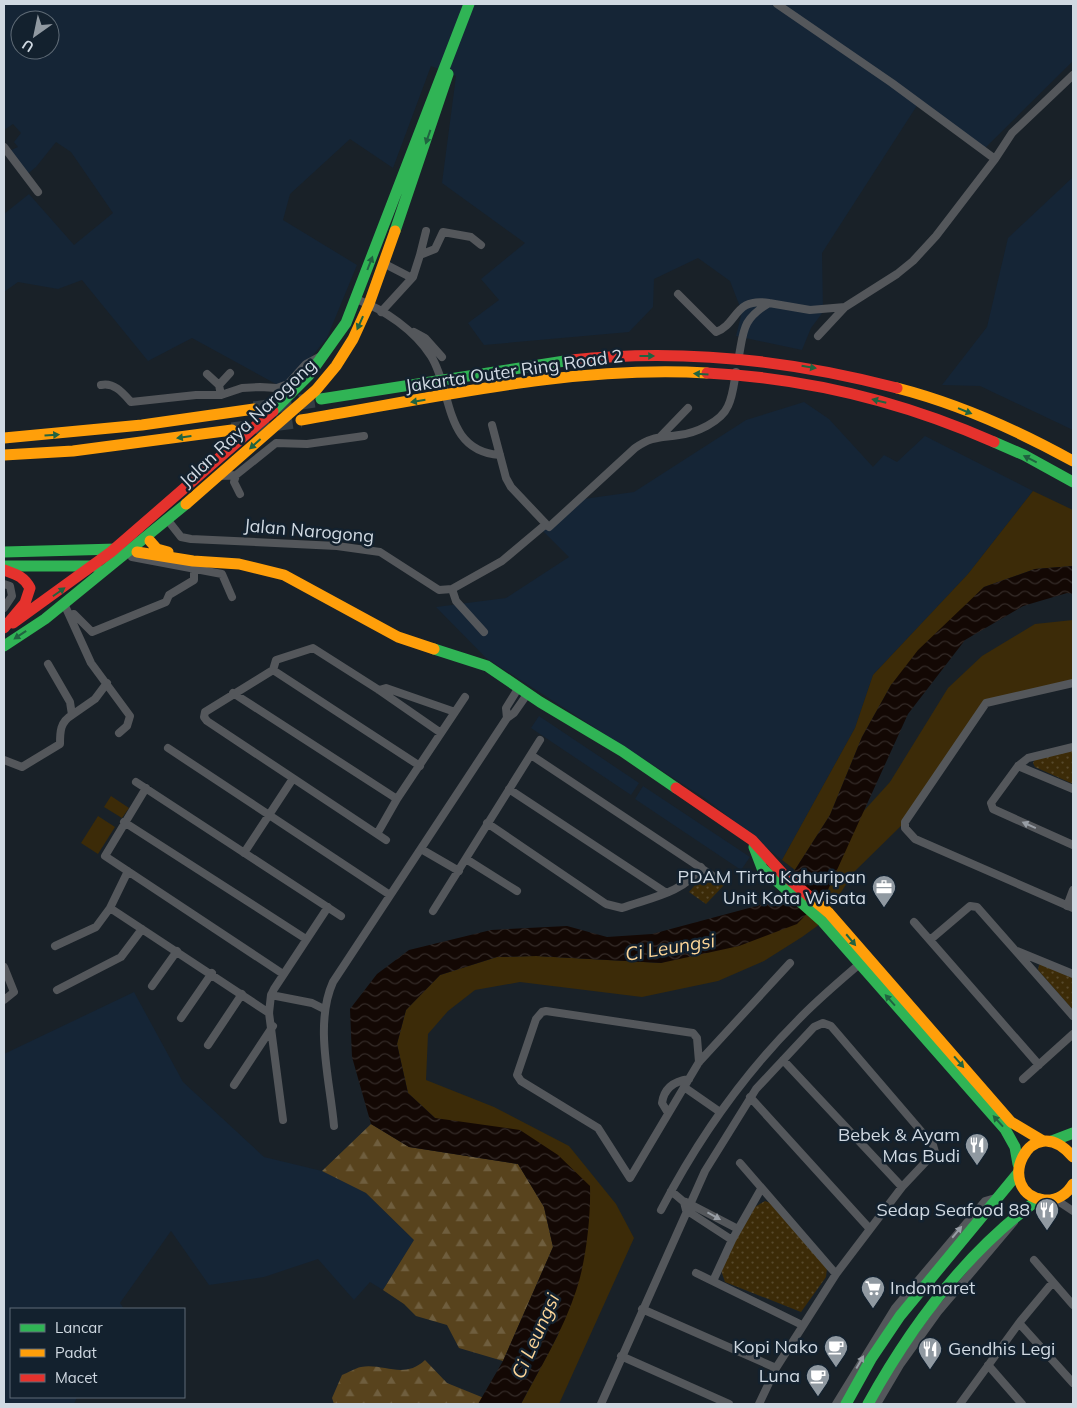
<svg xmlns="http://www.w3.org/2000/svg" width="1077" height="1408" font-family="Mulish,sans-serif">
<defs>
<pattern id="forest-firs" width="22" height="20" patternUnits="userSpaceOnUse" patternTransform="scale(1.25)"><rect width="22" height="20" fill="#58431d"/><path d="M5 1l3.5 6h-7zM16 11l3.5 6h-7z" fill="#6f5e3e"/></pattern>
<pattern id="park-dots" width="8" height="8" patternUnits="userSpaceOnUse" patternTransform="scale(1.25)"><rect width="8" height="8" fill="#3c2b08"/><path d="M2 2h.1M6 6h.1" fill="none" stroke="#57492c" stroke-width="1.8" stroke-linecap="round"/></pattern>
<pattern id="water-waves" width="16" height="10" patternUnits="userSpaceOnUse" patternTransform="scale(1.25)"><rect width="16" height="10" fill="#130804"/><path d="M0 5q4-4 8 0t8 0" fill="none" stroke="#342b28"/></pattern>
</defs>
<rect width="100%" height="100%" fill="#192128"/>
<!-- built -->
<path fill="#152536" fill-rule="evenodd" d="M4 4H1073V61L984 149 918 104 822 253 823 312 811 328 802 350 736 336 742 312 730 281 698 258 654 279 653 307 629 332 484 345 468 323 499 300 481 279 525 243 442 183 456 76 431 66 393 168 350 139 290 194 283 220 357 265 327 338 285 389 192 338 148 361 82 280 58 289 18 282 4 292V214L29 194 74 245 113 213 71 152 56 142 36 167 25 176 5 153 18 147 14 142 21 133 13 124 4 130ZM20 20H50V50H20Z
M1073 177V430L980 386 942 385 987 327 1008 238Z
M804 402 829 419 873 467 884 455 897 462 925 436 1033 491 968 574 873 675 855 728 782 860 706 799 486 658 436 607 506 598 569 557 543 531 576 500 634 492 746 420Z
M539 716 639 783 631 795 531 728Z
M643 786 750 857 741 870 635 799Z
M134 992 183 1082 264 1157 322 1171 366 1193 414 1240 383 1290 370 1282 354 1300 318 1259 264 1277 209 1285 171 1231 120 1303 124 1309H11V1397H77L74 1404H5L4 1054Z"/>
<!-- green -->
<path fill="#3c2b08" d="M1033 491 1073 510V566L1035 569 984 587 891 685 862 737 830 815 795 870 782 860 855 728 873 675 968 574Z
M1073 620V683L986 703 905 822 855 871 820 924 802 937 764 961 718 981 642 997 520 982 475 990 448 1011 428 1034 426 1080 494 1107 569 1146 616 1204 634 1238 559 1404H521L558 1335 590 1186 435 1118 408 1093 397 1044 406 1010 440 975 497 957 536 956 661 963 826 894 861 814 890 782 948 688 982 656 1035 624Z
M111 796 129 808 122 818 104 807Z
M98 816 115 827 98 854 81 843Z"/>
<!-- forest -->
<path fill="url(#forest-firs)" d="M371 1124 409 1147 518 1164 544 1207 553 1247 503 1361 459 1348 447 1325 416 1316 404 1304 383 1290 414 1240 366 1193 322 1171Z
M425 1360 447 1383 484 1398 478 1404H334L332 1398 342 1375C348 1373 355 1368 361 1367 384 1363 404 1380 425 1360Z"/>
<!-- park -->
<path fill="url(#park-dots)" d="M1073 750V784L1035 767 1033 763 1035 759Z
M707 874 726 883 706 904 689 892 702 877Z
M1041 964 1073 978V1010L1038 970 1039 965Z
M765 1201 773 1204 827 1268 826 1277 801 1312 725 1282 721 1270 736 1239 755 1207Z"/>
<!-- water -->
<path fill="url(#water-waves)" d="M1073 566V594L1067 593 1023 606 965 640 908 714 826 894 797 924 739 946 661 963 536 956 497 957 440 975 406 1010 397 1044 408 1093 435 1118 520 1130 558 1155 590 1186C591 1216 586 1262 576 1291 563 1331 540 1368 521 1404H478L503 1361 553 1247 544 1207 518 1164 409 1147 371 1124 352 1057 350 1009 377 974 409 950 491 930 567 926 607 937 652 934 775 901 830 815 862 737 891 685 918 650 984 587 1035 569Z"/>
<g fill="none" stroke-linecap="round" stroke-linejoin="round">
<!-- highway-tunnel -->
<path stroke="#343d44" stroke-width="15" stroke-dasharray="15 8" stroke-linecap="butt" d="M254 409 321 399
M232 430 301 420"/>
<!-- street -->
<path stroke="#54575b" stroke-width="8" d="M777 4 892 83 995 159 1012 133 1073 75
M4 147 38 192
M420 255 426 231
M383 263 412 278
M678 294 716 332C738 324 734 297 769 303
M356 299C385 310 414 330 431 356 453 391 443 451 500 455
M381 312 413 277 420 255 435 249 443 232 471 237 481 245
M414 332 425 338 442 357
M818 336 845 307 897 274 913 261 936 236 995 159
M738 361C744 331 741 320 769 303L810 310 845 307
M207 374 219 385 221 395
M101 385C114 382 123 393 131 402L196 395H221L242 388 260 387 277 388 292 394
M219 385 230 373
M277 388 288 384 306 364 321 356
M661 436 688 408
M236 475 234 482 240 494
M220 476 236 475 276 443 307 444 364 436
M170 523 181 537 191 539 337 546 380 552 439 590 452 589 502 561 546 524 511 487 506 478 492 425
M546 524 549 527 635 448C652 436 660 438 679 435 696 433 721 422 728 406 733 396 734 383 736 372
M132 557 222 574 232 597
M4 584 10 586 12 596 4 608
M452 589 456 601 484 632
M66 608 91 663 130 716 127 726 119 733
M70 615 74 614 92 632 166 602 169 595 194 580V569
M273 670 420 766
M1073 683 986 703 905 822V828L915 839 1073 908
M519 687 506 708 507 718 514 713 528 693
M379 690 386 688 455 712
M233 693 397 799
M72 715 95 699 107 683
M1073 747 1028 758 1018 766 991 803 993 809 1073 845
M168 748 390 895
M531 755 716 878
M4 760 22 767 60 744C60 732 60 722 72 715L70 702 48 664
M1018 766 1073 789
M136 782 341 916
M146 788 105 856 283 974
M509 789 665 892
M124 822 306 939
M487 823 606 904 622 908C649 898 684 893 701 867
M377 834 397 799 465 697
M386 840 207 721 204 717 205 712 273 670 276 660 313 648 379 690 441 733
M421 849 459 871
M244 853 292 780
M466 859 517 891
M1067 906 1073 890
M110 908 269 1013
M433 911 540 740
M914 922 1039 1065
M930 940 970 906 977 907 1073 1016
M55 946 96 927 110 908 128 871
M1017 951 1073 974
M4 967 14 992 4 1000
M152 986 177 951
M57 990 121 957 142 929
M271 995 312 1003 324 1009
M181 1018 212 973
M208 1045 242 994
M783 1060 902 1187
M699 1062 697 1038 693 1033 546 1011 542 1012 536 1019 517 1075 521 1081 598 1128 630 1178 699 1062 790 963
M1023 1079 1073 1034
M234 1085 273 1026
M684 1087 720 1112
M750 1097 869 1228
M668 1113 662 1103C664 1088 675 1081 689 1079
M283 1120 269 1013 271 995 274 989 328 907
M334 1126C330 1081 314 1024 333 982L507 718
M740 1163 836 1274
M671 1191 684 1202 686 1210 732 1240
M1055 1199 1073 1211
M686 1202 738 1229
M661 1210C697 1141 743 1075 798 1020 818 999 841 980 863 961
M1034 1260 1073 1305
M696 1273 802 1325
M713 1281 732 1240 761 1189
M642 1309 776 1368
M1019 1323 1073 1383
M621 1356 729 1404
M988 1365 1022 1404
M601 1404 705 1171 756 1089 814 1027 823 1023 831 1026 933 1145 935 1152 902 1187 836 1274 776 1368 759 1404
M836 1404 895 1308 985 1201 999 1197
M877 1404 900 1365 938 1312 1014 1222
M960 1404 1019 1323 1053 1282"/>
<!-- fast -->
<path stroke="#30b455" stroke-width="11" d="M395 231 448 74
M321 399 571 360
M273 411 309 375 346 323 469 4
M994 442 1024 455 1073 482
M4 552 117 549
M4 566H96
M4 646 45 619 186 504
M434 649 487 666 540 702 622 751 676 788
M754 847 762 868 823 922 1005 1129 1015 1147 1018 1164
M1052 1141 1073 1133
M846 1404 871 1359 900 1316 1018 1173
M868 1404C911 1326 967 1251 1039 1199"/>
<!-- slow -->
<path stroke="#ff9f0a" stroke-width="11" d="M897 388C959 404 1017 430 1073 461
M301 420C434 398 572 365 707 373
M4 438 142 425 254 409
M4 455 73 451 232 430
M186 504 316 390 336 366 353 339 369 304 395 231
M150 541 157 549 168 552
M137 552 193 561 239 564 284 575 398 637 434 649
M810 897 829 913 1011 1122 1043 1141
M1073 1157C1030 1106 992 1193 1044 1200 1057 1201 1067 1194 1073 1184"/>
<!-- jam -->
<path stroke="#e5322d" stroke-width="11" d="M571 360C681 348 790 360 897 388
M707 373C806 378 904 402 994 442
M4 570C15 574 24 576 30 588L25 603 4 628
M13 623 111 552 273 411
M676 788 752 840 783 874 810 897"/>
</g>
<!-- one-way arrows -->
<defs><path id="oneway-solid" d="M-6-.8H1V-3.2L6.5 0L1 3.2V.8H-6Z" transform="scale(1.25)"/></defs>
<g fill="#206340">
<use href="#oneway-solid" transform="translate(428 137) rotate(109)"/>
<use href="#oneway-solid" transform="translate(370 263) rotate(-69)"/>
<use href="#oneway-solid" transform="translate(360 323) rotate(114)"/>
<use href="#oneway-solid" transform="translate(647 356)"/>
<use href="#oneway-solid" transform="translate(809 367) rotate(9)"/>
<use href="#oneway-solid" transform="translate(701 374) rotate(-177)"/>
<use href="#oneway-solid" transform="translate(418 401) rotate(171)"/>
<use href="#oneway-solid" transform="translate(879 401) rotate(-166)"/>
<use href="#oneway-solid" transform="translate(965 411) rotate(22)"/>
<use href="#oneway-solid" transform="translate(52 435) rotate(-4)"/>
<use href="#oneway-solid" transform="translate(184 437) rotate(172)"/>
<use href="#oneway-solid" transform="translate(255 444) rotate(138)"/>
<use href="#oneway-solid" transform="translate(1030 459) rotate(-153)"/>
<use href="#oneway-solid" transform="translate(59 592) rotate(-35)"/>
<use href="#oneway-solid" transform="translate(20 635) rotate(146)"/>
<use href="#oneway-solid" transform="translate(851 940) rotate(50)"/>
<use href="#oneway-solid" transform="translate(890 1000) rotate(-132)"/>
<use href="#oneway-solid" transform="translate(959 1062) rotate(49)"/>
<use href="#oneway-solid" transform="translate(998 1121) rotate(-132)"/>
</g>
<g fill="#989ea5">
<use href="#oneway-solid" transform="translate(1029 825) rotate(-156)"/>
<use href="#oneway-solid" transform="translate(714 1216) rotate(29)"/>
<use href="#oneway-solid" transform="translate(957 1232) rotate(-50)"/>
<use href="#oneway-solid" transform="translate(860 1362) rotate(-60)"/>
</g>
<!-- icons -->
<defs>
<g id="office-pin" transform="scale(1.25)"><path d="M0 17L-7.5 6A9.5 9.5 0 1 1 7.5 6Z" fill="#9099a1" stroke="#13212e"/><path d="M-6-3h4V-5.5h4V-3h4V5H-6ZM-1-4.5V-3h2v-1.5ZM-6 0V1H6V0Z" fill="#fff"/></g>
<g id="restaurant-pin" transform="scale(1.25)"><path d="M0 17L-7.5 6A9.5 9.5 0 1 1 7.5 6Z" fill="#9099a1" stroke="#13212e"/><path d="M-5-6h1v4h1v-4h1v4h1v-4h1v5L-1.5 .5V6h-2V.5L-5-1ZM5-6V6H3V1.5H1.5Q1.5-4 5-6Z" fill="#fff"/></g>
<g id="supermarket-pin" transform="scale(1.25)"><path d="M0 17L-7.5 6A9.5 9.5 0 1 1 7.5 6Z" fill="#9099a1" stroke="#13212e"/><path d="M-6-5.5h2.5l.6 2H6L4.5 2H-2.5L-4.4-4H-6ZM-1.5 3.2a1.3 1.3 0 1 0 .1 0ZM3 3.2a1.3 1.3 0 1 0 .1 0Z" fill="#fff"/></g>
<g id="cafe-pin" transform="scale(1.25)"><path d="M0 17L-7.5 6A9.5 9.5 0 1 1 7.5 6Z" fill="#9099a1" stroke="#13212e"/><path d="M-5.5-4.5H6V0H3Q3 3.5 0 3.5H-2.5Q-5.5 3.5-5.5 0ZM3-3.2v2h1.7v-2ZM-6 4.5H4V6H-6Z" fill="#fff"/></g>
</defs>
<g fill-rule="evenodd">
<use href="#office-pin" x="884" y="887"/>
<use href="#restaurant-pin" x="977" y="1145"/>
<use href="#restaurant-pin" x="1047" y="1210"/>
<use href="#supermarket-pin" x="873" y="1288"/>
<use href="#cafe-pin" x="836" y="1347"/>
<use href="#restaurant-pin" x="930" y="1349"/>
<use href="#cafe-pin" x="818" y="1376"/>
</g>
<g text-anchor="middle" stroke-width="5" stroke-linejoin="round" paint-order="stroke">
<!-- street labels -->
<g font-size="18" fill="#d0d9e2" stroke="#13212e">
<text transform="translate(514 371) rotate(-8)" y="6">Jakarta Outer Ring Road 2</text>
<text transform="translate(248 423) rotate(-43)" y="6">Jalan Raya Narogong</text>
<text transform="translate(309 531) rotate(5)" y="6">Jalan Narogong</text>
</g>
<!-- poi labels -->
<g font-size="18" fill="#d0d9e2" stroke="#13212e" text-anchor="end">
<text x="866" y="883">PDAM Tirta Kahuripan<tspan x="866" dy="21">Unit Kota Wisata</tspan></text>
<text x="960" y="1141">Bebek &amp; Ayam<tspan x="960" dy="21">Mas Budi</tspan></text>
<text x="1030" y="1216">Sedap Seafood 88</text>
<text x="890" y="1294" text-anchor="start">Indomaret</text>
<text x="818" y="1353">Kopi Nako</text>
<text x="948" y="1355" text-anchor="start">Gendhis Legi</text>
<text x="800" y="1382">Luna</text>
</g>
<!-- water labels -->
<g font-size="19" font-style="italic" fill="#fcd598" stroke="#13212e">
<text transform="translate(670 947) rotate(-9)" y="7">Ci Leungsi</text>
<text transform="translate(535 1336) rotate(-66)" y="7">Ci Leungsi</text>
</g>
</g>
<!-- border -->
<rect width="1077" height="1408" fill="none" stroke="#d0d9e2" stroke-width="10"/>
<!-- legend -->
<rect x="10" y="1308" width="175" height="90" fill="#13212e" stroke="#5f6b76"/>
<rect x="20" y="1324" width="25" height="8" fill="#30b455" stroke="#5f6b76"/>
<text x="55" y="1333" font-size="15" fill="#d0d9e2">Lancar</text>
<rect x="20" y="1349" width="25" height="8" fill="#ff9f0a" stroke="#5f6b76"/>
<text x="55" y="1358" font-size="15" fill="#d0d9e2">Padat</text>
<rect x="20" y="1374" width="25" height="8" fill="#e5322d" stroke="#5f6b76"/>
<text x="55" y="1383" font-size="15" fill="#d0d9e2">Macet</text>
<!-- north arrow -->
<g transform="translate(35 35) rotate(213)"><circle r="24" fill="#13212e" stroke="#5f6b76"/>
<path d="M0-4L9 19L0 12L-9 19Z" fill="#9099a1"/>
<text y="-8" font-size="14" font-weight="bold" text-anchor="middle" fill="#d0d9e2">U</text>
</g>
</svg>
